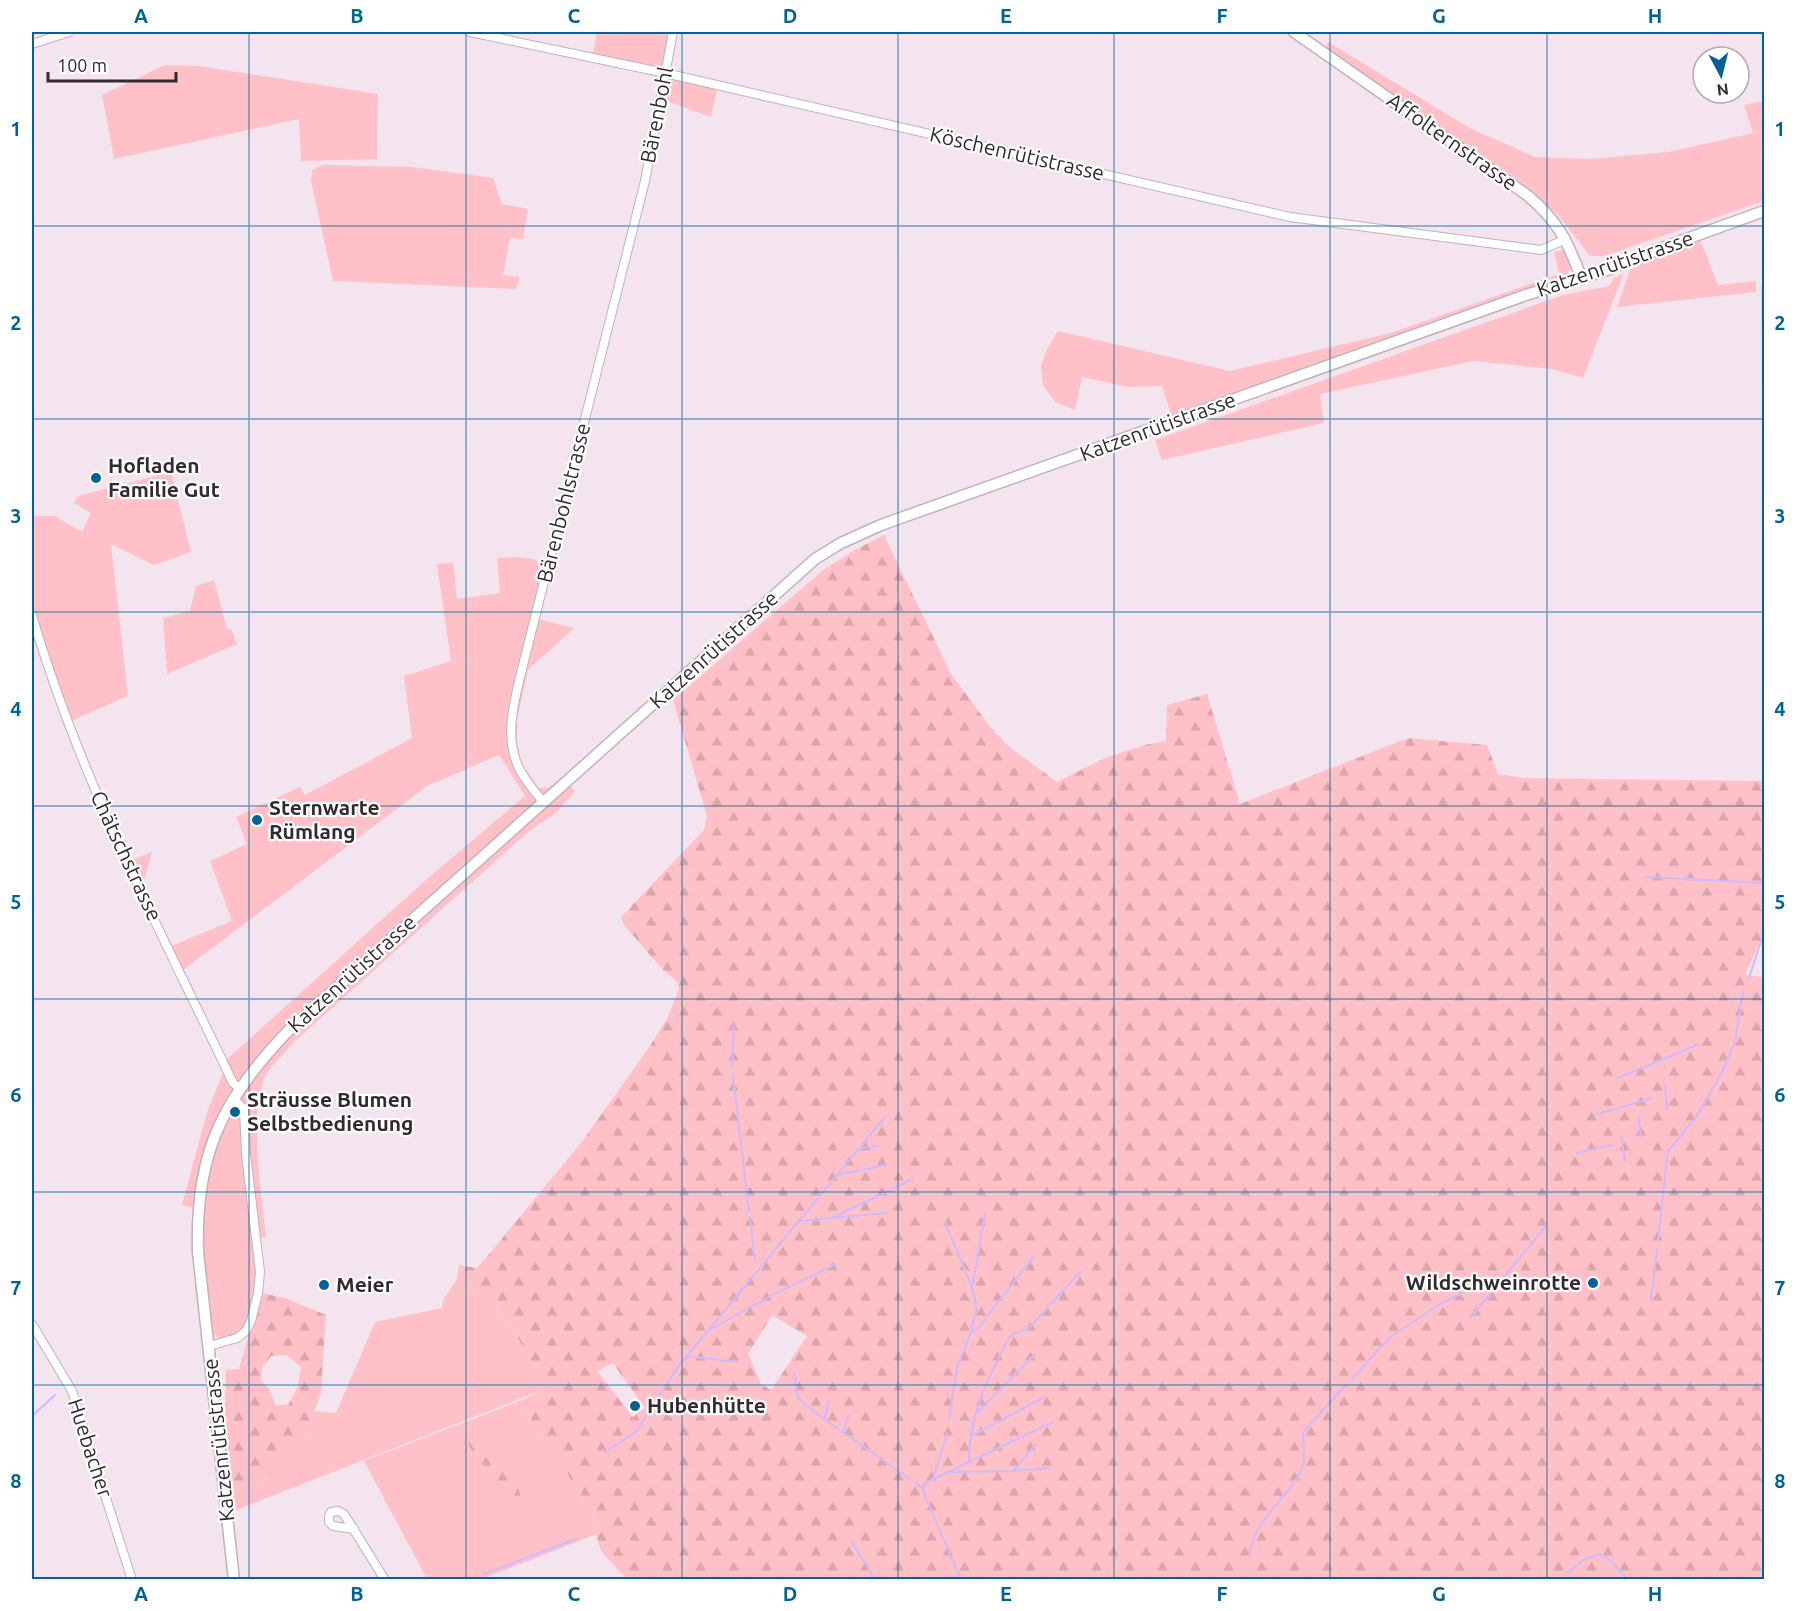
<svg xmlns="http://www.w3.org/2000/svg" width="1796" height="1611" font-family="Ubuntu,sans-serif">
<defs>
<pattern id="forest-firs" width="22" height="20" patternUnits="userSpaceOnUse" patternTransform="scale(1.5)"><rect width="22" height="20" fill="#ffc0c7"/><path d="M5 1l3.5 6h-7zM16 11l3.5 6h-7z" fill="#dba5ab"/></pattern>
</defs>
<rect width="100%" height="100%" fill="#f4e4f0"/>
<!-- green -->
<path fill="#ffc0c7" d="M597 32H669L662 69 593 54Z
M1328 42 1470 128 1535 157 1590 159 1668 152 1753 133 1744 105 1764 101V150L1761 151 1764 167V201L1604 256H1590L1558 215 1521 182 1326 48Z
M165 65 199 66 378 94 377 159 301 161 299 119 114 159 102 95Z
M668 78 717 90 711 117 664 100Z
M322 165 413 167 493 178 502 204 528 209 523 239 510 238 503 275 520 277 516 289 333 281 311 181 312 170Z
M1701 241 1718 285 1756 281V292L1617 307 1630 270 1650 259Z
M1562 250 1569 254 1571 270 1559 280 1172 417 1162 386 1128 387 1082 377 1075 410 1055 402 1043 385 1041 365 1048 347 1058 331 1230 371 1391 333 1559 274 1554 252Z
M1624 273 1583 378 1552 369 1473 361 1320 394 1324 423 1162 460 1155 440 1563 295 1609 286 1614 278Z
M1761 286H1764V443L1762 444Z
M171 472 191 552 154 565 111 544 128 696 71 721 45 652 32 605V516H55L82 532 91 513 74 503 78 496Z
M518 557 534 559 545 568 533 618 574 628 528 670 517 720V745L522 764 539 788H549L562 777 575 791 556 813 529 831 294 1042C286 1052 274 1062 267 1073 247 1106 262 1198 266 1237H254L258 1278 246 1326 237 1334 221 1339 214 1335 210 1329 202 1258V1210L182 1205 207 1112 223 1073 225 1061 428 878 525 796 499 755 427 786 183 970 171 946 232 921 210 861 247 844 236 817 300 787 305 795 412 738 404 676 451 661 437 564 453 563 457 599 500 593 497 558Z
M214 580 227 629H231L237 644 167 674 163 618 190 611 196 586Z
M152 852 142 887 130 861Z
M457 1279C467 1286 480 1292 489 1300 514 1325 529 1359 545 1389L236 1510 233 1491 258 1487 304 1439 315 1411 336 1413 375 1322 442 1308 443 1300Z
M522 1400C528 1426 545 1443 560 1464 576 1485 588 1510 602 1532L482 1579H427L364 1461Z"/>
<!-- forest -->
<path fill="url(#forest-firs)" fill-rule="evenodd" d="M884 535 951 674 989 725 1008 746 1057 782 1105 758 1145 745 1166 741 1167 705 1207 694 1240 804 1408 738 1487 745 1498 774 1522 778 1764 781V933L1745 975 1764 977V1579L627 1580 601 1551 596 1534 602 1532C588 1509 576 1485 560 1464 545 1443 528 1426 522 1400L545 1389C529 1359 514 1324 489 1300 480 1291 467 1286 457 1279L459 1265 477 1268 490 1253 581 1143 650 1046 668 1017 679 989 678 982 663 970 624 925 621 917 704 830 707 816 673 700 822 571 853 551ZM772 1315 807 1336 771 1390 761 1384 748 1354ZM613 1363 645 1408 633 1417 597 1371Z
M261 1293 285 1298 326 1315 321 1393 304 1439 258 1487 233 1491 225 1423 226 1370 239 1369ZM287 1355 301 1367 298 1386 288 1405H276L269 1390 261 1380 262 1368 271 1356Z
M470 1435 498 1466 517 1483 522 1502 515 1508 469 1446Z"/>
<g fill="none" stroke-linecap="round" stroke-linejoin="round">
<!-- stream -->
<path stroke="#cdbbfe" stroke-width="2" d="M1646 877 1764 883
M1749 978 1764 932
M732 1066 734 1026
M733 1075 749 1211
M1618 1078 1697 1045
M1665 1084 1667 1109
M1594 1115 1652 1098
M1638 1116 1641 1136
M1621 1136 1625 1161
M860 1148 878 1146
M1577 1153 1613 1145
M836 1175 886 1165
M750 1217 755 1261
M832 1218 913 1179
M798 1221 887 1213
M945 1222 972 1287 977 1309 969 1338 957 1367 949 1419
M1658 1241 1668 1151 1697 1116 1721 1074 1735 1042 1743 991
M973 1284 985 1213
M1651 1301 1657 1249
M1470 1318 1545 1227
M708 1331 776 1293 836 1264
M971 1333 978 1328 1034 1256
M686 1356 737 1362
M794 1373 798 1398 817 1414 910 1479
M1352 1379 1389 1338 1435 1307 1476 1286 1500 1282
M653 1405 678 1367 885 1117
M978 1412 1035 1354
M32 1416 55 1395
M825 1418 828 1403
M843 1432 849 1415
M971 1436 1043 1398
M605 1452 637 1431 647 1414
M969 1461C968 1417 989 1377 1008 1339L1013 1334 1028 1329 1081 1271
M1013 1471 1036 1444
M949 1472 1013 1471 1048 1468
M933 1479 947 1434
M915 1482 923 1489
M852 1542 875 1580
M1249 1553C1252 1546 1254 1537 1257 1531 1269 1509 1295 1488 1303 1465 1306 1454 1303 1444 1303 1432L1346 1385
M1568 1573 1583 1560 1600 1554 1608 1558 1625 1576 1626 1580
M484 1574 576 1539
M961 1580 923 1491 925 1483 1053 1422"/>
<!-- minor casing -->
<g stroke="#c0b1bd" stroke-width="10">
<path id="minor" d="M470 32 665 73 1290 217 1541 250 1566 239
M32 44 69 32
M32 615C78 773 154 919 225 1066L233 1083 239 1088
M543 802C535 791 525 781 519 768 502 734 517 692 525 657L645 181 673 32
M32 1324 72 1391 132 1580
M209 1346 237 1338 246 1331 251 1321 258 1293 260 1272 246 1154 244 1109 233 1098
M354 1529 333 1526 329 1522V1516L331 1512 338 1511 344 1514 385 1580"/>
</g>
<!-- tertiary casing -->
<g stroke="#c0b1bd" stroke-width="13">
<path id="tertiary" d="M1294 32 1527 195C1558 221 1567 240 1581 277
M234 1580 198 1252C195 1155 221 1101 288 1031L815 559 841 543 881 525 1526 295 1607 270 1656 250 1764 211"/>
</g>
<!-- minor -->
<use href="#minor" stroke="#fff" stroke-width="8"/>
<!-- tertiary -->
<use href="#tertiary" stroke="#fff" stroke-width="10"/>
</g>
<!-- grid -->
<path fill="none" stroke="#016393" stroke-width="1.5" stroke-opacity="0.55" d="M249 32V1580M466 32V1580M682 32V1580M898 32V1580M1114 32V1580M1330 32V1580M1547 32V1580M32 226H1764M32 419H1764M32 612H1764M32 806H1764M32 999H1764M32 1192H1764M32 1385H1764"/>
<!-- markers -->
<g fill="#016393" stroke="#fff" stroke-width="2">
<circle cx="96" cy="478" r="6"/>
<circle cx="257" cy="820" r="6"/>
<circle cx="235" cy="1112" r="6"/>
<circle cx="1593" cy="1283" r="6"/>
<circle cx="324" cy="1285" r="6"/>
<circle cx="635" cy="1406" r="6"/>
</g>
<g text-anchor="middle" stroke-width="4.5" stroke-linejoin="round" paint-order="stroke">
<!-- street labels -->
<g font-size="21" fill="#312b30" stroke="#fff">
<text transform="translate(657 115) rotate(-79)" y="7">Bärenbohl</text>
<text transform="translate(1452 142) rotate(35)" y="7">Affolternstrasse</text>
<text transform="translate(1017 154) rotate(13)" y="7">Köschenrütistrasse</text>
<text transform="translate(1615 264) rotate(-19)" y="7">Katzenrütistrasse</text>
<text transform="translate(1158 427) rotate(-20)" y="7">Katzenrütistrasse</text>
<text transform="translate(564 503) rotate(-76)" y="7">Bärenbohlstrasse</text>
<text transform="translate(714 650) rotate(-42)" y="7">Katzenrütistrasse</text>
<text transform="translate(126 856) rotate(65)" y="7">Chätschstrasse</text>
<text transform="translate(352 974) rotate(-42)" y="7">Katzenrütistrasse</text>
<text transform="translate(219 1440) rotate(-96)" y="7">Katzenrütistrasse</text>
<text transform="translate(90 1448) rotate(72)" y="7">Huebacher</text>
</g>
<!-- poi labels -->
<g font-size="21" font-weight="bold" fill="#312b30" stroke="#fff" text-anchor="start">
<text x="108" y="473">Hofladen<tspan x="108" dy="24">Familie Gut</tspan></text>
<text x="269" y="815">Sternwarte<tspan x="269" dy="24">Rümlang</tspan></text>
<text x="247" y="1107">Sträusse Blumen<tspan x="247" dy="24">Selbstbedienung</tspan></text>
<text x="1581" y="1290" text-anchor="end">Wildschweinrotte</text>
<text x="336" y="1292">Meier</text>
<text x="647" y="1413">Hubenhütte</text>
</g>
</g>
<!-- border -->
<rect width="1796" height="1611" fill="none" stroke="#ffffff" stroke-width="66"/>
<!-- north arrow -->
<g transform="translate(1721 75) rotate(173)"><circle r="28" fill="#ffffff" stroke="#adaaac" stroke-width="1.5"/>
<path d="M0-4.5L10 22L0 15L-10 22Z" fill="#016393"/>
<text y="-9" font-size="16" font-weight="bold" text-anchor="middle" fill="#312b30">N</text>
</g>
<!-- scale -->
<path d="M48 72v9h128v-9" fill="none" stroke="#312b30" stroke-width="3"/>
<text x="57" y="72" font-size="18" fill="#312b30" stroke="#ffffff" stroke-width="4.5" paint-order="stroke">100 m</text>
<rect x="33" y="33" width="1730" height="1545" fill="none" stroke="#016393" stroke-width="2"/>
<g font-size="20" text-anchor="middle" font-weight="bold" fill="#016393">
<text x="141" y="23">A</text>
<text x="357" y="23">B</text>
<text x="574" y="23">C</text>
<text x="790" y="23">D</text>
<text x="1006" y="23">E</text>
<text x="1222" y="23">F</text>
<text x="1439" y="23">G</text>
<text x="1655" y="23">H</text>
<text x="16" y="136">1</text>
<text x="1780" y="136">1</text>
<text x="16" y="330">2</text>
<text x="1780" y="330">2</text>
<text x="16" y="523">3</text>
<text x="1780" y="523">3</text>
<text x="16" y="716">4</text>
<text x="1780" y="716">4</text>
<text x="16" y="909">5</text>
<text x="1780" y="909">5</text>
<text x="16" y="1102">6</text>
<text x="1780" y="1102">6</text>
<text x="16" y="1295">7</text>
<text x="1780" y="1295">7</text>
<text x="16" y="1488">8</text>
<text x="1780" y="1488">8</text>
<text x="141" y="1601">A</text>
<text x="357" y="1601">B</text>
<text x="574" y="1601">C</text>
<text x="790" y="1601">D</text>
<text x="1006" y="1601">E</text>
<text x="1222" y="1601">F</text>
<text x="1439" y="1601">G</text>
<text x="1655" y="1601">H</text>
</g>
</svg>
